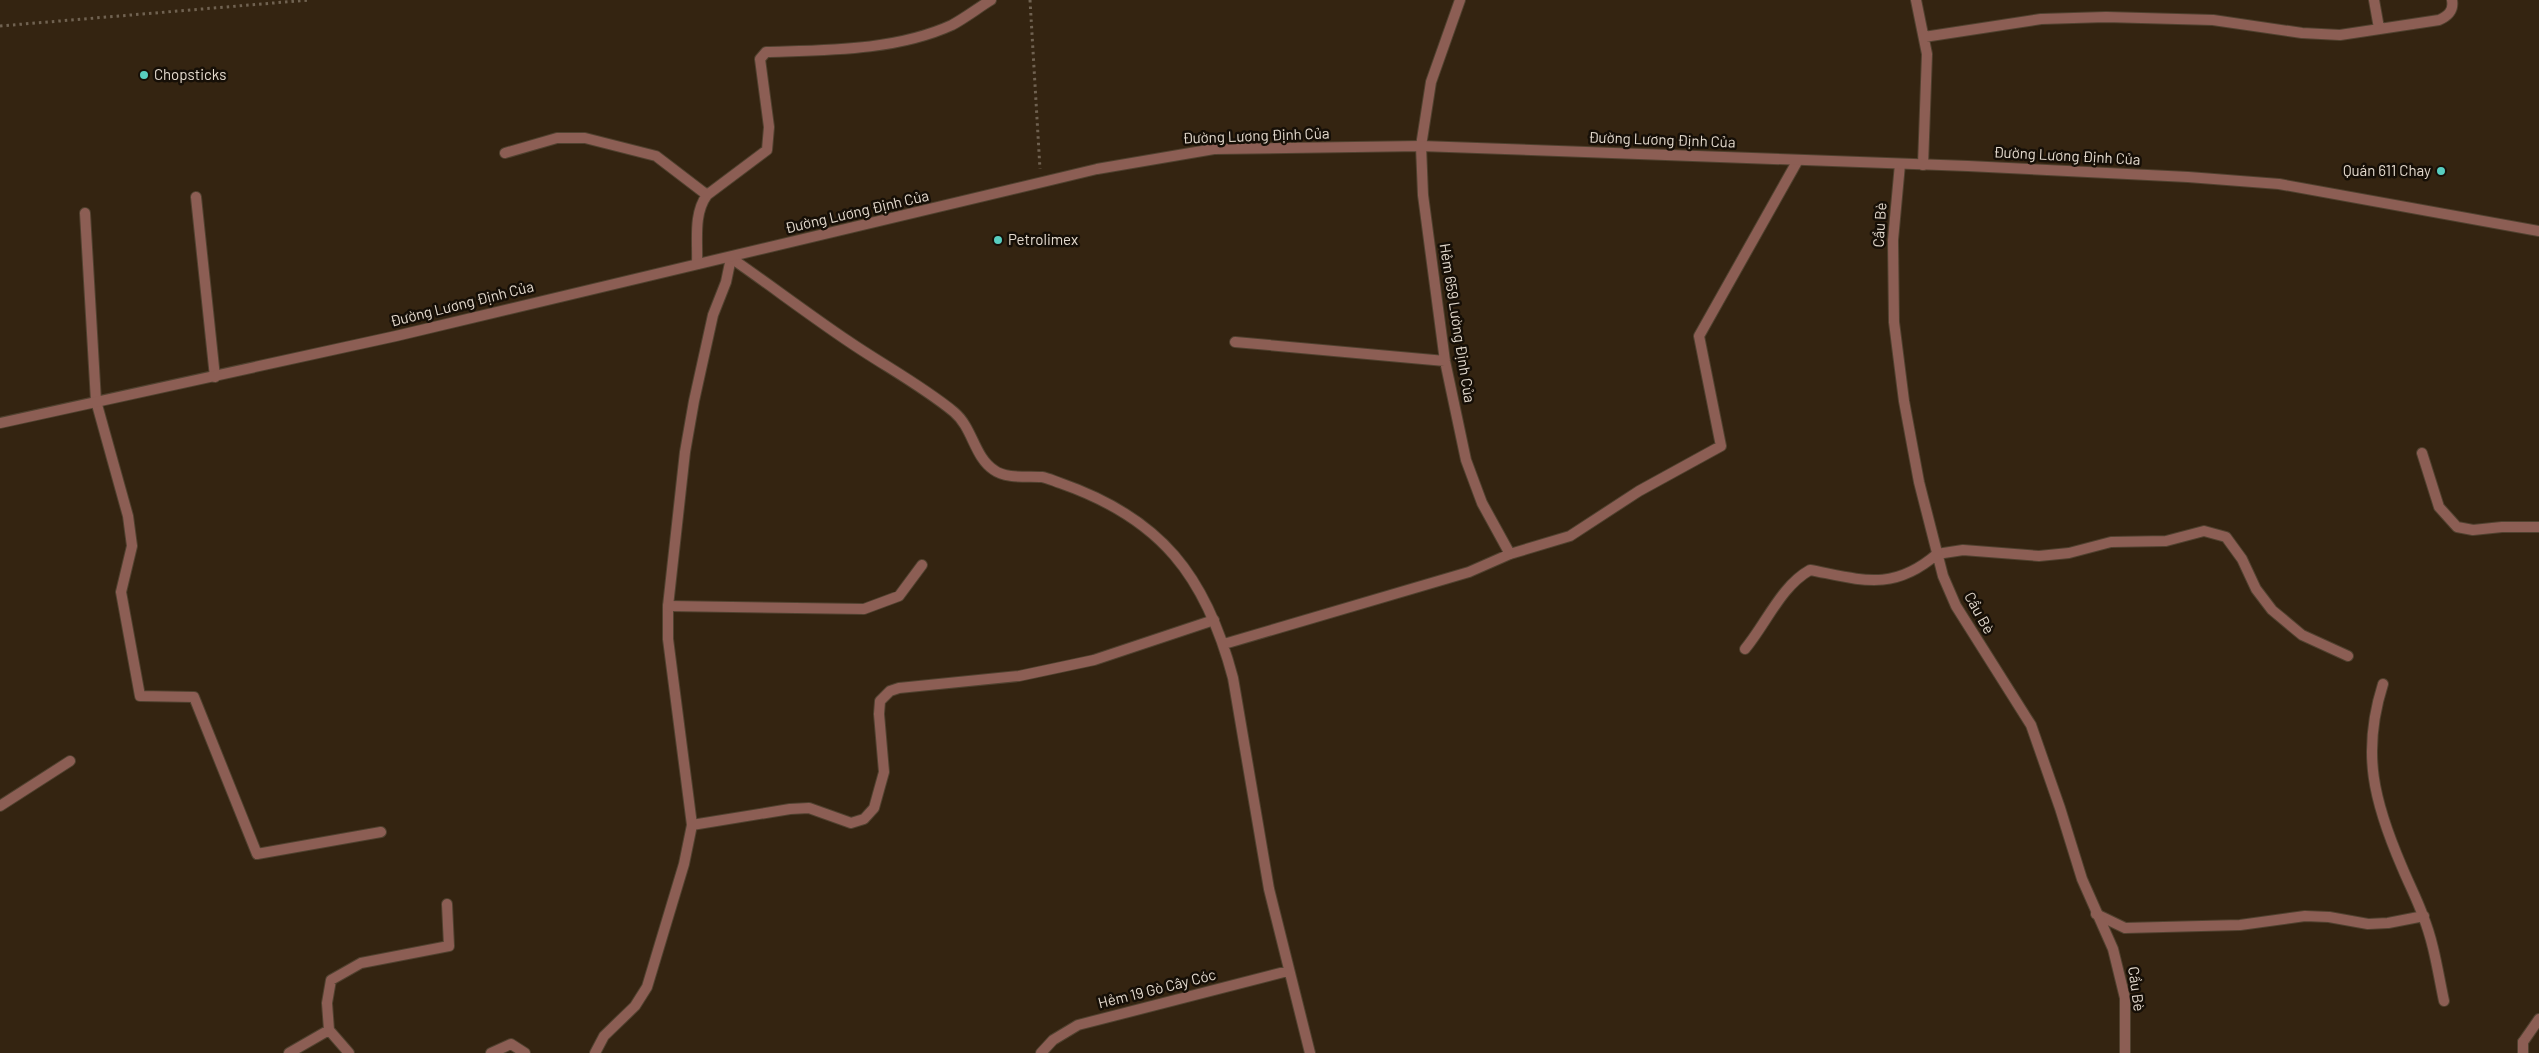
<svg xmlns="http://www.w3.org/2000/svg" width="2539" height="1053" font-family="Barlow,sans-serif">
<rect width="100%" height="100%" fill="#342411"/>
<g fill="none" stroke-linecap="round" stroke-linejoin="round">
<!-- service casing -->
<g stroke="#50412f" stroke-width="12">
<path id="service" d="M1937 554 1963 550 2039 556 2069 553 2111 542 2166 541 2204 531 2226 537 2242 559 2256 589 2272 610 2302 635 2348 656
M2383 684C2361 753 2374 802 2402 867 2409 884 2417 899 2423 916 2434 943 2438 973 2444 1001
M692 825 790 809 809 808 851 823 864 819 874 808 884 772 879 714 880 701 890 691 899 688 1019 676 1094 660 1214 620
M2096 914 2125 928 2240 925 2305 916 2329 917 2368 924 2388 923 2424 916
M2523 1042 2539 1019
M595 1053 604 1036 635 1006 647 987 684 864 692 825 668 639V606L685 452 694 401 713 315 726 282 731 258"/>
</g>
<!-- minor casing -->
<g stroke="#50412f" stroke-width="12">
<path id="minor" d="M1460 0 1431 82 1421 146 1423 195 1445 361 1466 460 1482 503 1510 554
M1916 0 1927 54 1923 165
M2374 0 2379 28
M1924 37 2041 19 2106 17 2213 20 2302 33 2340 35 2439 20C2448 16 2454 11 2452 0
M505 153 557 138H585L656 156 707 195
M1900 164 1893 240 1894 322 1904 401 1919 482 1943 576 1956 606 2031 725 2060 808 2082 879 2113 949 2125 998V1053
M196 197 215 377
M85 213 96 401 128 516 132 546 121 592 140 696 194 697 257 854 381 832
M731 258C770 285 808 314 848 341 883 365 921 385 954 412 973 428 974 457 994 470 1006 479 1027 476 1042 477 1048 478 1054 481 1060 483 1161 518 1206 576 1233 678L1269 889 1310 1053
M697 264C698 241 693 214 707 195L767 150 769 127 760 59 766 52C826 50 895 51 952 25 965 18 978 8 991 0
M1235 342 1445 361
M2422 453 2439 507 2457 527 2473 530 2502 527H2539
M668 606 864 609 899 596 922 565
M1224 644 1469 572 1510 554 1570 536 1639 491 1721 446 1699 336 1798 160
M1745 649C1766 624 1781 586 1810 570 1862 580 1893 592 1937 554
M0 806 70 761
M329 1030 327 1003 331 980 361 963 449 946 447 904
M289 1053 329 1030 349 1053
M491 1053 511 1044 525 1053
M1041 1053 1053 1040 1078 1025 1288 971
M2523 1053V1042"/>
</g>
<!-- tertiary casing -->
<g stroke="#50412f" stroke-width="12">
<path id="tertiary" d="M0 423 396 336 1097 169 1214 149 1421 146 1968 166 2188 177 2279 184 2539 231"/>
</g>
<!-- path -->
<path stroke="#706251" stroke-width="3" stroke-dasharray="2.5 4" stroke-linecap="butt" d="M1030 0 1040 169
M0 26 309 0"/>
<!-- service -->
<use href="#service" stroke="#8c5e54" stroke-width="10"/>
<!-- minor -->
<use href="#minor" stroke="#8c5e54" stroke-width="10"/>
<!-- tertiary -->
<use href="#tertiary" stroke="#8c5e54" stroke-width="10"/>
</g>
<!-- markers -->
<g fill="#58cec0" stroke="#160f07" stroke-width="2">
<circle cx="144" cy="75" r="5"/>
<circle cx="2441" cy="171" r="5"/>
<circle cx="998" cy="240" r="5"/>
</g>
<g text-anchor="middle" stroke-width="5" stroke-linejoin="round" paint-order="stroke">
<!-- poi labels -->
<g font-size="15" fill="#e4dace" stroke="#160f07" text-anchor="start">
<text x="154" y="80">Chopsticks</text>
<text x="2431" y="176" text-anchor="end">Quán 611 Chay</text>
<text x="1008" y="245">Petrolimex</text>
</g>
<!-- street labels -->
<g font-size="15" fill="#e4dace" stroke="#160f07">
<text transform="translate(1256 136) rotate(-2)" y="5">Đường Lương Định Của</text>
<text transform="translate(1662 140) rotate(2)" y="5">Đường Lương Định Của</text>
<text transform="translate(2067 156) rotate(3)" y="5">Đường Lương Định Của</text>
<text transform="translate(857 212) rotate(-13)" y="5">Đường Lương Định Của</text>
<text transform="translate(1880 225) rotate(-86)" y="5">Cầu Bè</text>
<text transform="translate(462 304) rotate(-14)" y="5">Đường Lương Định Của</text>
<text transform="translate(1457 323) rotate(81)" y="5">Hẻm 659 Lường Định Của</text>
<text transform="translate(1979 613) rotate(61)" y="5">Cầu Bè</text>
<text transform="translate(1157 989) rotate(-14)" y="5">Hẻm 19 Gò Cây Cóc</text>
<text transform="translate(2136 989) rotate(82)" y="5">Cầu Bè</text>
</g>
</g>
</svg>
